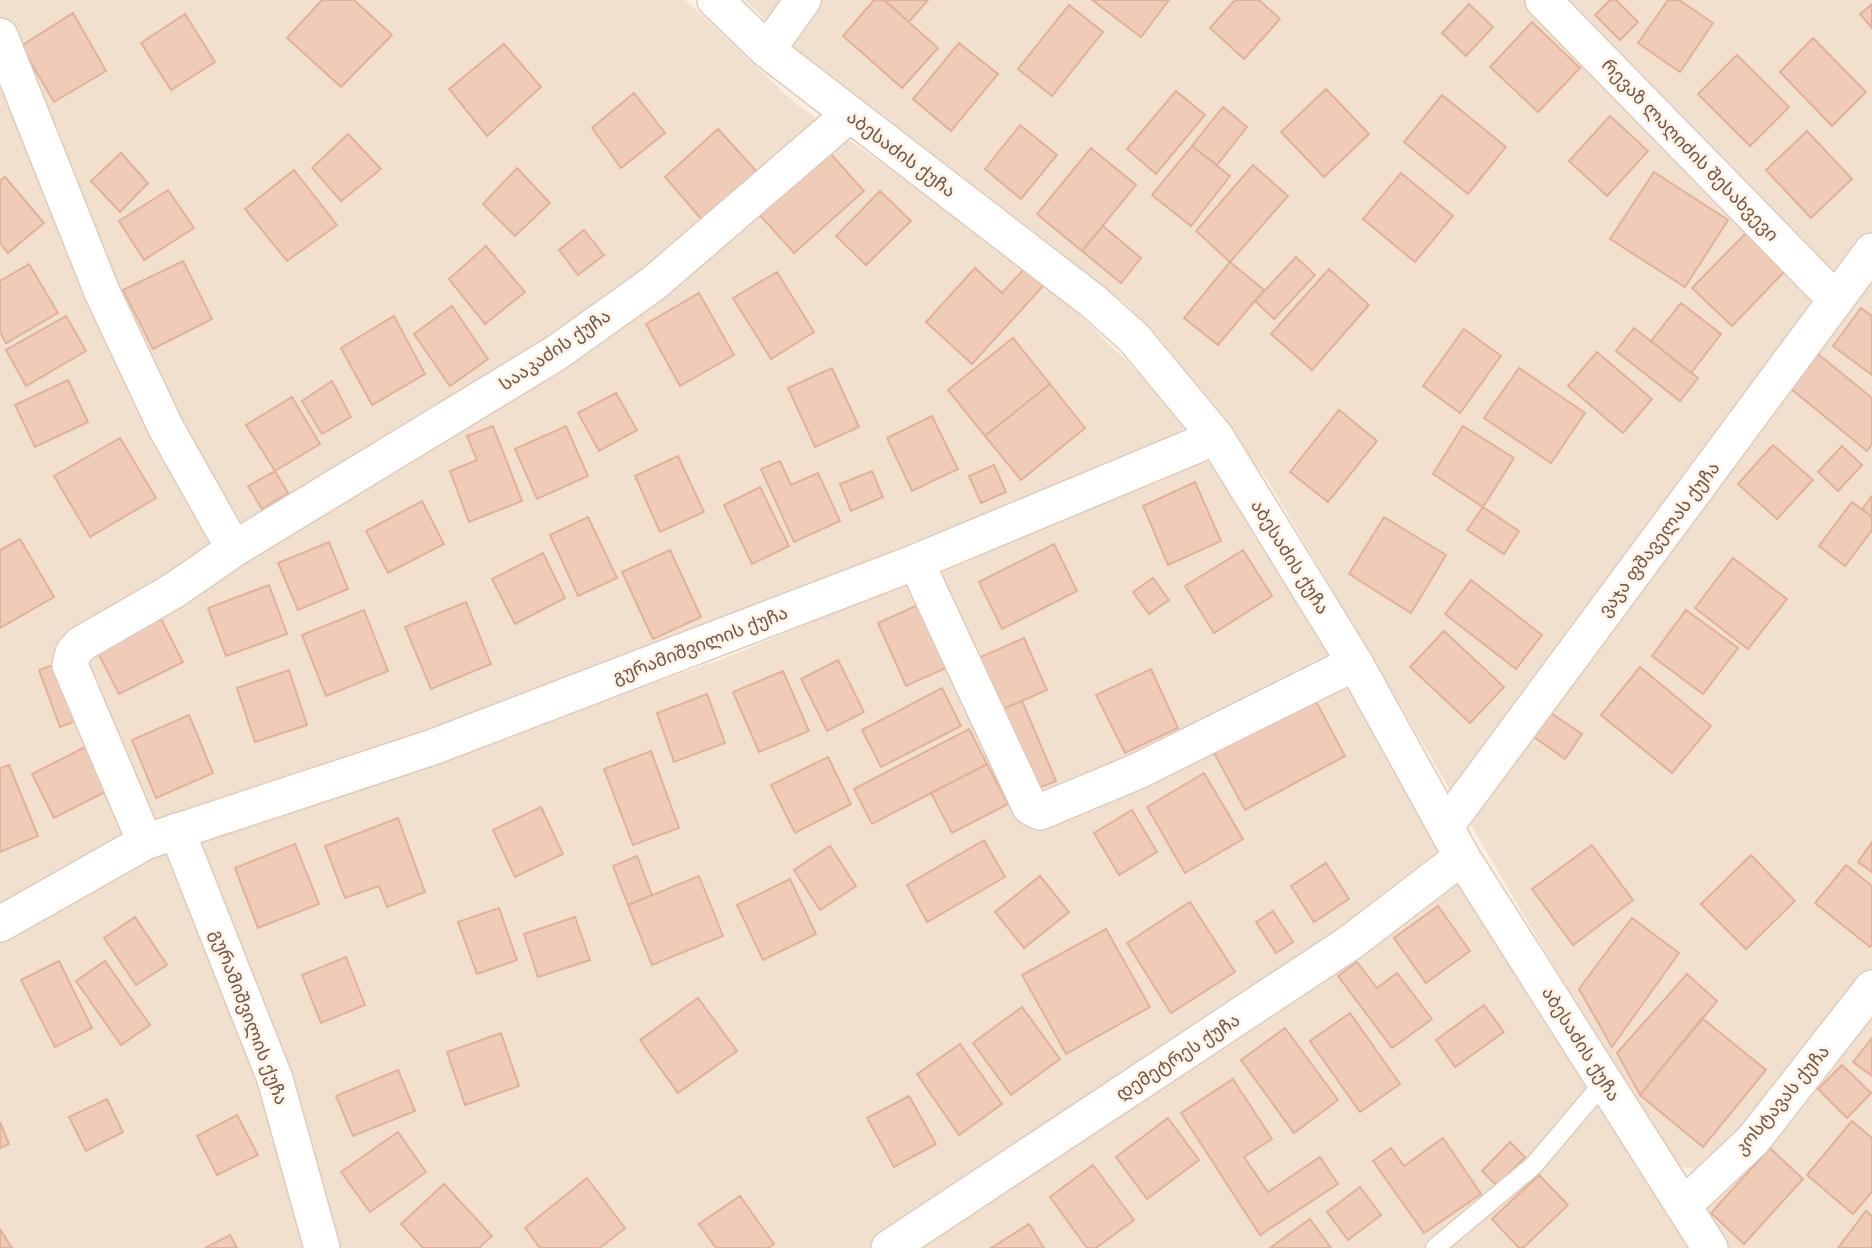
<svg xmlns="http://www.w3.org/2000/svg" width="1872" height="1248" font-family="'Nunito Sans','Noto Sans Georgian',sans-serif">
<rect width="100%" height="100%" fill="#fbefdf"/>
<!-- residential -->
<path fill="#f2e0ce" d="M0 0H685L796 104 1024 261 1185 418 1181 439 0 908Z
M745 0H1872V973L1709 1171 1671 1165 1269 482 1131 308 811 64Z
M1202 459 1217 468 1692 1248H0V941L165 850 723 659Z
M1872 1010V1248H1723L1699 1211Z"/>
<!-- building -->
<path fill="#efcbb8" stroke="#e1b199" stroke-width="2" d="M322 0H354L392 35 341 87 287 38Z
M874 0H884L938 48 902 88 843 36Z
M884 0H928L909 22Z
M1092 0H1169L1141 37Z
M1235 0H1259L1280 19 1244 59 1210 28Z
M1610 0H1616L1638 22 1620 40 1595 15Z
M1668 0H1679L1713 23 1680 72 1638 43Z
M1469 4 1493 27 1466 56 1442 33Z
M1872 4V28L1860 14Z
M1069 5 1103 32 1052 96 1018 69Z
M73 13 106 71 54 102 21 46Z
M185 14 215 62 171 90 141 43Z
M1532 22 1580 68 1538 112 1490 67Z
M1813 38 1866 92 1832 126 1780 72Z
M959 43 998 74 951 131 913 99Z
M504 44 541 87 487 136 449 89Z
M1737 55 1789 107 1750 146 1698 94Z
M1326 89 1369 134 1324 177 1281 132Z
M1176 91 1205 115 1156 174 1127 149Z
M634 93 665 133 621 168 592 128Z
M1442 95 1506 147 1468 194 1404 142Z
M1223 107 1247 127 1217 165 1192 146Z
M1610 116 1648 151 1607 196 1569 161Z
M1020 125 1057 155 1021 199 985 169Z
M718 129 758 173 704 222 665 177Z
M1807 131 1852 179 1811 218 1766 170Z
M348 134 381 169 341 201 312 168Z
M1192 146 1230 176 1191 226 1152 195Z
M1091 148 1136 185 1082 251 1037 214Z
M828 151 864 191 794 253 758 213Z
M121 153 148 183 120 212 91 181Z
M1253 165 1288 196 1230 262 1196 231Z
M517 168 550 203 515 236 483 204Z
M294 170 337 225 287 261 245 209Z
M1654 172 1728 220 1685 287 1610 239Z
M1401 173 1453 216 1415 262 1363 219Z
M5 177 44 223 8 253 0 243V181Z
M168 190 194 228 144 260 119 221Z
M880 191 911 221 866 265 836 236Z
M1103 226 1141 258 1121 283 1082 251Z
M584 230 604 255 578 275 559 250Z
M1747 232 1786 270 1732 326 1692 288Z
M486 246 525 292 485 324 449 279Z
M1296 257 1315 275 1274 319 1255 301Z
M183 261 212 319 153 349 123 290Z
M1230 262 1264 290 1218 345 1184 318Z
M29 264 58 313 6 343 0 332V281Z
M975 268 1002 293 1024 269 1043 286 972 364 926 322Z
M1329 269 1369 305 1312 370 1271 334Z
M777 272 814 332 771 359 733 298Z
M699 293 734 355 680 386 646 324Z
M1681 303 1721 334 1691 373 1651 341Z
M452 306 488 359 450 386 414 334Z
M1861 308 1872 316V375L1833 346Z
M66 316 86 351 26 386 6 350Z
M394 316 425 374 372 405 341 348Z
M1634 328 1698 378 1680 401 1616 351Z
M1464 329 1501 356 1460 413 1423 386Z
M1013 338 1050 384 985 436 948 390Z
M1597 352 1652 399 1623 433 1568 386Z
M1818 354 1872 398V444L1867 451 1790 388Z
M832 368 859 427 815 447 788 388Z
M1519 368 1585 413 1551 463 1484 418Z
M68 380 88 422 35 447 15 405Z
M332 381 351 417 322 434 302 401Z
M1050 384 1085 428 1021 480 985 436Z
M616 393 637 430 599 451 578 413Z
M292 397 320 444 275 471 246 425Z
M1339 410 1377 441 1328 502 1290 472Z
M932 416 958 469 912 491 887 438Z
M493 426 522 501 469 522 450 471 477 460 467 436Z
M566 426 588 476 537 499 515 449Z
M1463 426 1514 458 1483 507 1433 474Z
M120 438 156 498 90 537 54 476Z
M1773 445 1813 480 1777 519 1738 484Z
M1842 446 1862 465 1838 491 1818 472Z
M678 456 704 512 660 532 635 476Z
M780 461 791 485 818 473 840 521 794 542 761 469Z
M994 465 1006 492 981 503 969 476Z
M275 471 288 493 262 509 248 486Z
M872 471 883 497 851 511 840 484Z
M1195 482 1221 541 1168 565 1143 506Z
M760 487 789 546 752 564 724 505Z
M1872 496V517L1862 509Z
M422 501 444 544 388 573 366 531Z
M1852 502 1872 517V530L1845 566 1819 546Z
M1483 507 1519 531 1504 554 1467 530Z
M588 517 617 578 578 596 550 535Z
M1384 517 1446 555 1411 613 1349 574Z
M20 539 54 597 0 628V550Z
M329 542 348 589 298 610 278 563Z
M1054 544 1077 591 1002 629 979 582Z
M670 550 701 617 653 639 622 572Z
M1243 550 1272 596 1214 633 1185 586Z
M543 553 565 598 515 624 492 579Z
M1733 558 1787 599 1748 649 1695 608Z
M1153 578 1169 600 1149 614 1133 592Z
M1471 580 1542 635 1516 669 1445 614Z
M269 585 287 634 226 656 208 608Z
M466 602 491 664 431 689 405 627Z
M920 604 948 667 906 686 878 623Z
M364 610 388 671 326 696 302 635Z
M1686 610 1738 648 1703 694 1652 656Z
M160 617 183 662 119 694 96 649Z
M1444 631 1504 687 1470 723 1410 667Z
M1024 638 1047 690 996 712 974 660Z
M838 660 864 712 827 731 801 679Z
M59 663 81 719 60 727 39 670Z
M1640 667 1711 726 1672 773 1601 715Z
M1151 669 1178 728 1125 753 1096 695Z
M289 670 307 725 255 742 237 688Z
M783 671 809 731 759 752 733 692Z
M942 688 961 726 881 767 862 730Z
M707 694 725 743 674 762 657 713Z
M1312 694 1345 756 1245 810 1212 749Z
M1022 701 1056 781 1031 791 996 712Z
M1551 713 1582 734 1565 759 1534 737Z
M189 715 213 773 156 798 132 740Z
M969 729 987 764 872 824 854 789Z
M85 747 107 791 54 818 32 774Z
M651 751 679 828 633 845 604 769Z
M828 757 851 804 795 833 771 785Z
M987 764 1008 804 952 833 931 793Z
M9 765 38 836 0 852V768Z
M1204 773 1243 839 1185 873 1147 807Z
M541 807 563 854 515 877 493 830Z
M1132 810 1157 852 1119 875 1094 833Z
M398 818 425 892 387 907 379 886 345 898 325 846Z
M984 840 1005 877 927 922 907 885Z
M1872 842V872L1858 862Z
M295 844 319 904 258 928 235 868Z
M1592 845 1633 900 1573 945 1532 889Z
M830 846 856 886 820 910 794 870Z
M1751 855 1795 901 1746 949 1701 904Z
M637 856 652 895 628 905 613 866Z
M1326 863 1349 899 1314 922 1291 886Z
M1846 865 1872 886V945L1870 947 1815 903Z
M699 876 723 936 652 965 628 905Z
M1040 876 1069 912 1024 948 995 912Z
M790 879 816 934 763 960 737 905Z
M1190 902 1235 972 1171 1013 1127 943Z
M1438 906 1470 951 1426 983 1394 938Z
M499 908 517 960 477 974 458 922Z
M1273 911 1293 942 1276 953 1256 922Z
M135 917 167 965 136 985 104 938Z
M575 917 590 960 538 977 524 934Z
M1632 918 1679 953 1612 1047 1579 989Z
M1106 929 1150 1007 1066 1054 1022 975Z
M346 957 365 1005 321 1023 302 975Z
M59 961 92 1028 55 1047 21 980Z
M105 961 150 1025 121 1045 76 981Z
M1357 962 1377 988 1397 973 1432 1019 1392 1048 1338 976Z
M1687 974 1717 1001 1640 1095 1617 1053Z
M698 998 737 1051 678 1093 640 1040Z
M1484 1005 1504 1032 1455 1067 1436 1040Z
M1022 1007 1060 1059 1011 1095 973 1043Z
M1350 1013 1400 1084 1360 1112 1310 1041Z
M1702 1018 1766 1070 1703 1147 1640 1095Z
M1285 1028 1338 1100 1294 1133 1241 1060Z
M501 1033 519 1086 465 1105 447 1052Z
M1872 1038V1076L1853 1062Z
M960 1044 1002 1104 959 1135 917 1074Z
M1842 1065 1871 1093 1847 1118 1818 1089Z
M398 1070 415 1111 353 1136 336 1096Z
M1233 1079 1272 1139 1244 1157 1268 1192 1320 1157 1338 1184 1260 1235 1181 1113Z
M909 1096 936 1144 894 1167 867 1118Z
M107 1099 123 1132 86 1151 69 1117Z
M237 1115 258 1155 217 1175 197 1136Z
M1168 1118 1199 1160 1147 1199 1116 1157Z
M1852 1121 1872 1138V1192L1853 1214 1807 1175Z
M0 1122 9 1144 0 1148Z
M398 1132 426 1172 370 1212 341 1172Z
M1443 1138 1481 1194 1424 1233 1373 1161 1391 1148 1404 1166Z
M1510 1142 1525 1157 1497 1186 1482 1171Z
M1770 1148 1803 1179 1744 1244 1711 1213Z
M1093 1165 1134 1220 1096 1248H1087L1050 1197Z
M1539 1175 1568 1205 1523 1248H1519L1492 1219Z
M587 1178 625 1228 600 1248H540L525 1228Z
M444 1184 492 1236 479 1248H423L401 1224Z
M1360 1187 1381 1215 1348 1240 1327 1212Z
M740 1196 774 1244 768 1248H716L699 1224Z
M1866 1211 1872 1216V1248H1838Z
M1310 1219 1331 1248H1270Z
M1029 1224 1044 1248H991Z
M0 1229 12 1248H0Z
M230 1235 237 1248H205Z"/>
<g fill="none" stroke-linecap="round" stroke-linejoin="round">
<!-- lane casing -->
<g stroke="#decbbc" stroke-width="21">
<path id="lane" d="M1435 1248 1534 1165 1605 1081"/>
</g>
<!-- street casing -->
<g stroke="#decbbc" stroke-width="38">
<path id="street" d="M715 0 767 50 1094 302 1134 338 1216 437 1355 663 1462 857 1710 1248
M1543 0 1836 300
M0 36 102 292 166 428 234 549 556 353 654 283 849 115
M767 50 803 0
M916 562 1030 807 1040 812 1138 771 1355 663
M1446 826 1872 251
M177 831 275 1079 322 1248
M145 842 70 665 73 653 81 644 173 591 234 549
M0 924 145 842 433 747 916 562 1216 437
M1683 1206 1753 1140 1872 988
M889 1248 1351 942 1462 857"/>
</g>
<!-- lane -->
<use href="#lane" stroke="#fff" stroke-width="18"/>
<!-- street -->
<use href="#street" stroke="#fff" stroke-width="35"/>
</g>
<g text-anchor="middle" stroke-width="5" stroke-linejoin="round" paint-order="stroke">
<!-- street labels -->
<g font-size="18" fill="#705448" stroke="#fff3e5">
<text transform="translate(1690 150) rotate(46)" y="6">რევაზ ლაღიძის შესახვევი</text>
<text transform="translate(901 154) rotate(37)" y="6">აბესაძის ქუჩა</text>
<text transform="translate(555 350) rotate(-34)" y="6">სააკაძის ქუჩა</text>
<text transform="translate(1659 539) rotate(-53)" y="6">ვაჯა ფშაველას ქუჩა</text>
<text transform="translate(1290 557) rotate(58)" y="6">აბესაძის ქუჩა</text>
<text transform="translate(700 645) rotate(-21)" y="6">გურამიშვილის ქუჩა</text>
<text transform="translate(249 1017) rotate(69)" y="6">გურამიშვილის ქუჩა</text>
<text transform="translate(1581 1044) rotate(58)" y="6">აბესაძის ქუჩა</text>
<text transform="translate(1178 1057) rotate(-33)" y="6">დემეტრეს ქუჩა</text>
<text transform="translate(1782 1100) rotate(-50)" y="6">კოსტავას ქუჩა</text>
</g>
</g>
</svg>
